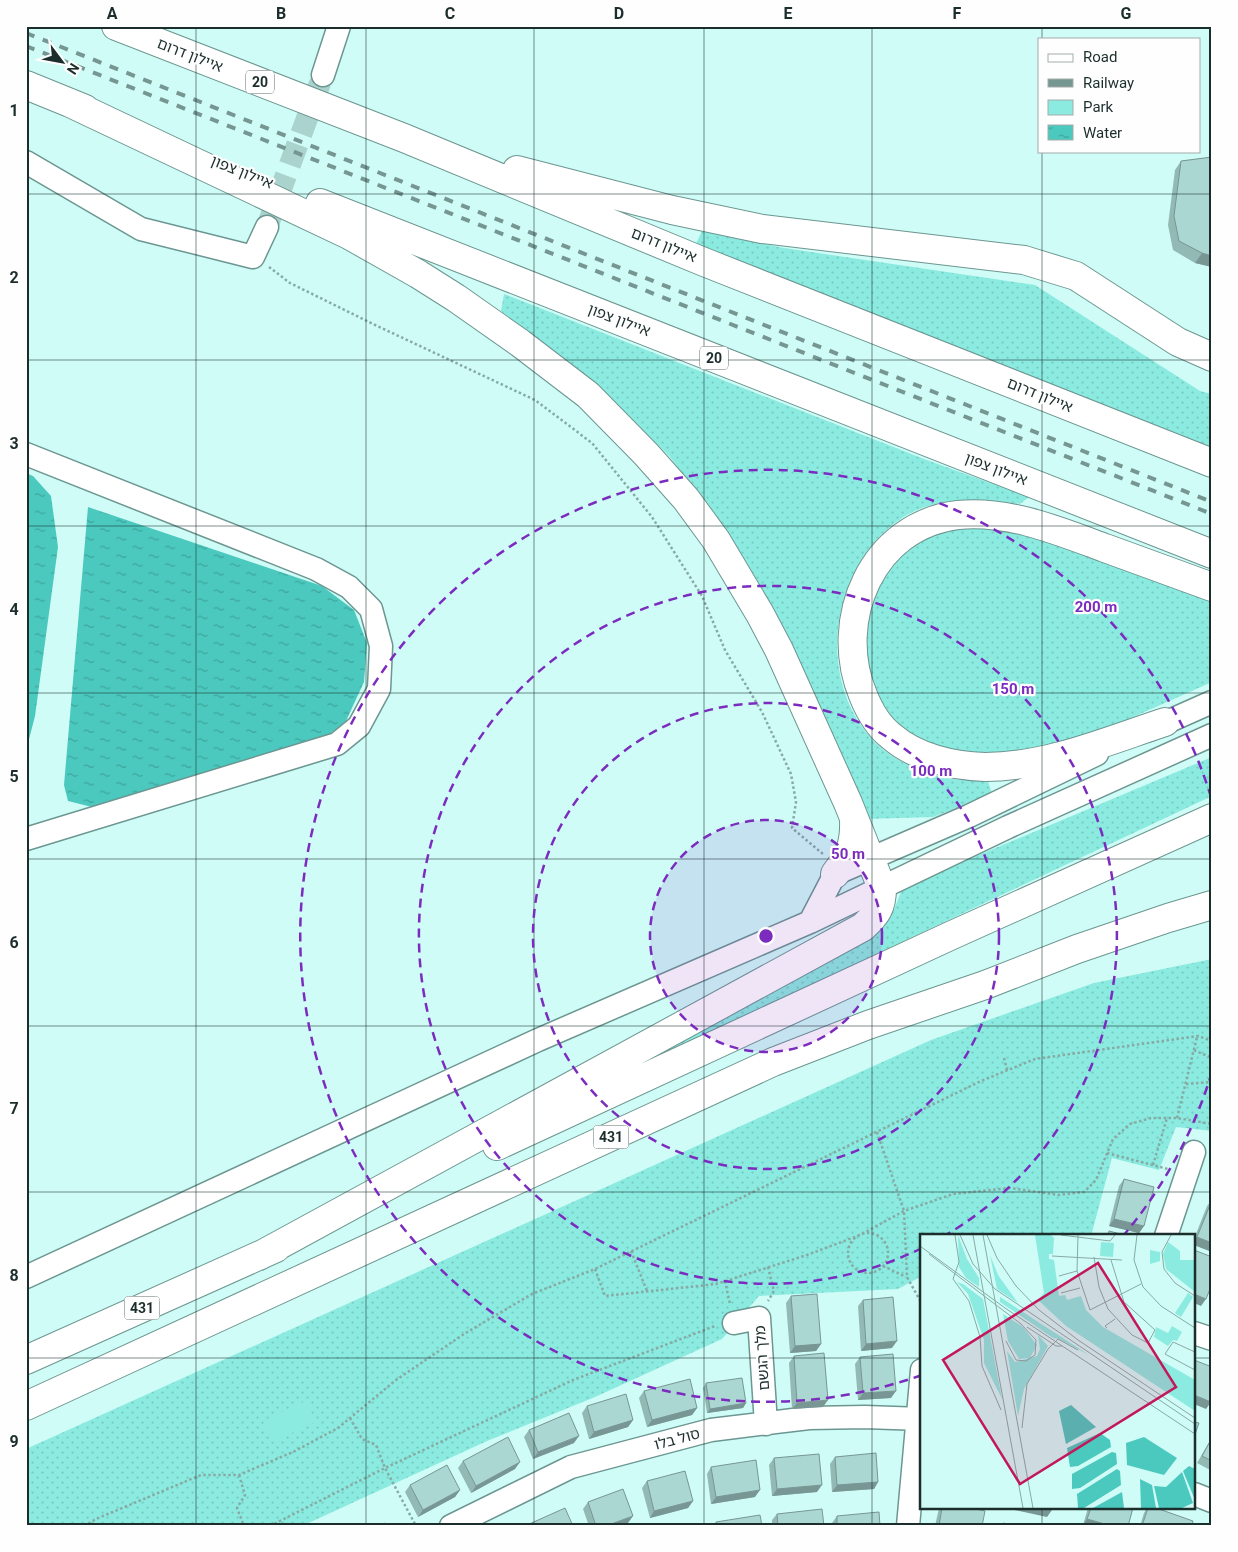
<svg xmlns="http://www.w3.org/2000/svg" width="1238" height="1552" font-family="Roboto,'Noto Sans Hebrew',sans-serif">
<defs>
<pattern id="green-dots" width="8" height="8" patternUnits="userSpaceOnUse" patternTransform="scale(1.25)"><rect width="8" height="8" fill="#8bebe0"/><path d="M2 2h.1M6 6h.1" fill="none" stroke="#77cac0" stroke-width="1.8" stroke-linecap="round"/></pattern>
<pattern id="water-ripples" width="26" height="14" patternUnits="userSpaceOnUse" patternTransform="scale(1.25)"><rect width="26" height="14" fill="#4bc9be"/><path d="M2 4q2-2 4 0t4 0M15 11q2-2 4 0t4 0" fill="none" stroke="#3ea49b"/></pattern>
</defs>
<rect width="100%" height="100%" fill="#cffcf6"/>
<!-- green -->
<path fill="url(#green-dots)" d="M702 231 784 248 1035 285 1200 391 1212 394V451L694 248Z
M504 294 924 459 1029 497 1020 504C983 498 935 496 902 518 828 566 813 687 880 747 902 766 936 779 964 780 971 780 979 779 987 778L992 794 933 817 866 819 704 501 669 456 613 400 501 311Z
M979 526 1026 534 1082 552 1212 602V682L1113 726 1072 739 1023 752 985 756 925 744 892 722 871 686 862 638 876 586 904 549 946 529Z
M1212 757V796L623 1073 881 926 893 912 903 887Z
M1212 959V1131L1176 1127 1159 1170 1112 1158 1091 1236H922V1276L898 1289 759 1296 722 1339 595 1397 487 1441 302 1526H26V1449L931 1040 1094 983Z"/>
<!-- pitch -->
<path fill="#8bebe0" d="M306 1401 316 1422 272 1442 263 1421Z"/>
<!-- water -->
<path fill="url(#water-ripples)" d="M26 473 33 476 51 496 58 547 35 716 26 751Z
M88 507 322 586 354 610 367 643 364 682 346 721 322 740 92 807 68 801 64 785Z"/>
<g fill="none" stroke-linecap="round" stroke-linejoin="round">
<!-- minor-tunnel -->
<path stroke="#abd3ce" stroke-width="22" stroke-dasharray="22 11" stroke-linecap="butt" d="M267 227 323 75"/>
<!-- minor casing -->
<g stroke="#6c9691" stroke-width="25">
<path id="minor" d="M323 75 339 26
M26 162 141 229 253 257 267 227
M26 454 316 569 349 587 371 609 381 646 379 689 359 726 337 744 26 839
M1149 730 1212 702
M810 922 835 874 969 816 1097 754
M1166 1236 1194 1152
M26 1277 538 1040 810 922 1008 827 1212 735
M734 1323 759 1318 766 1424
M1194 1333 1212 1339
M1194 1494 1212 1501
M451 1526 571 1467 711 1430 809 1418 865 1417 922 1419
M908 1526 922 1370"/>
</g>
<!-- highway casing -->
<g stroke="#6c9691" stroke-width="30">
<path id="highway" d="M116 26 404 138 704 262 1212 463
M26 85 85 109
M68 102 349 235 418 274 456 298 520 343 588 395 646 454 686 499 716 540 760 614 779 650 848 803 882 888C882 907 877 914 863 927L259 1256
M517 170 672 210 762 229 1024 260 1076 276 1178 342 1212 357
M320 203 1212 554
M1165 722C1107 741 1047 767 985 767 953 766 916 758 891 736 878 726 869 710 863 695 832 620 872 525 958 515 1009 510 1059 531 1105 548 1141 561 1176 574 1212 587
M835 874C850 854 855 845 854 819
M497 1146 950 936 1212 818
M26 1360 276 1248
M26 1406 773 1062 868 1025 985 985 1077 949 1168 918 1212 905"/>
</g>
<!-- path -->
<path stroke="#87aaa5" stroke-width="2.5" stroke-dasharray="2.5 2.5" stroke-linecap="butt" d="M269 267 290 283 373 324 535 400 592 443 652 517 702 596 725 650 762 712 791 774 796 802 792 828 823 854
M1194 1050 1212 1058
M1004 1058 1007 1070
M1186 1084 1212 1082
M1177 1118 1197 1037
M877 1132 904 1211 907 1277 922 1304
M1107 1153 1168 1169
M1153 1165 1167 1118
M848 1253a20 20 0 1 1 40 0a20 20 0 1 1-40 0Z
M631 1251 647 1291
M883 1266 906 1277
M768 1267 774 1291 768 1301
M595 1269 605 1296 716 1284 807 1255 860 1235 904 1211 953 1194 1010 1188 1059 1195 1084 1192 1096 1180 1113 1139 1130 1124 1151 1118H1177L1212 1124
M725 1281 730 1304
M350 1418 362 1439 376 1445 385 1468 416 1526
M239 1475 245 1495 237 1508 244 1526
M84 1526 96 1519 201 1475H239L293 1452 338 1428 396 1380 464 1334 532 1294 595 1269 981 1081 1035 1059 1198 1036 1212 1041
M270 1526 385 1468 573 1380 715 1326"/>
<!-- minor -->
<use href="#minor" stroke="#fff" stroke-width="22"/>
<!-- highway -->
<use href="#highway" stroke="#fff" stroke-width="28"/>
<!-- rail -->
<path stroke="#769692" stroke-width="4" stroke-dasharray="9 9" stroke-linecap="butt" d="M26 33 1212 502
M26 46 1212 514"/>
</g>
<!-- wall -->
<path fill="#93b9b5" d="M1212 157V267L1195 263 1173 250 1168 225 1175 170 1181 161Z
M1124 1179 1144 1226 1139 1233 1109 1226 1119 1186Z
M1212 1200V1252L1194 1245V1239L1207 1206Z
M791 1296 821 1344 816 1351 790 1353 786 1303Z
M863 1300 892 1348 861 1351 858 1306Z
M794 1356 823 1407 792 1409 789 1363Z
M860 1357 891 1398 858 1400 855 1364Z
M706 1383 746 1403 743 1408 707 1413 703 1388Z
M644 1391 697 1408 692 1415 647 1427 639 1398Z
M587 1406 633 1420 628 1427 589 1439 582 1413Z
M529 1430 574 1443 533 1459 524 1437Z
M1212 1437V1471L1197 1463Z
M835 1457 878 1482 874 1489 832 1492 830 1464Z
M774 1458 817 1492 772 1496 769 1465Z
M463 1461 515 1469 471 1493 458 1468Z
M711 1467 755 1497 711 1504 707 1474Z
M647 1481 693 1501 688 1508 650 1518 642 1488Z
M410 1485 460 1490 455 1497 418 1517 405 1492Z
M588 1502 628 1523 620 1526H589L583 1509Z
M939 1508H971L982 1526H935Z
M1088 1508H1133L1128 1526H1084L1083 1525Z
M1147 1508H1156L1192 1526H1140L1144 1513Z
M777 1514 824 1526H772V1520Z
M837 1516 880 1526H832V1523Z"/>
<!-- shaded-wall -->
<path fill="#789693" d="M1202 253 1212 256V267L1195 263Z
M1114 1219 1144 1226 1139 1233 1109 1226Z
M1197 1237 1212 1243V1252L1194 1245V1241Z
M1194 1294 1206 1299 1201 1306 1194 1303Z
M897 1341 892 1348 861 1351 866 1344Z
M821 1344 816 1351 790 1353 795 1346Z
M896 1391 891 1398 858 1400 863 1393Z
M1194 1395 1211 1402 1206 1409 1194 1404Z
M828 1400 823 1407 792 1409 797 1403Z
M746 1403 743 1408 707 1413 710 1409Z
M697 1408 692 1415 647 1427 652 1420Z
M633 1420 628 1427 589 1439 594 1432Z
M579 1436 574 1443 533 1459 538 1452Z
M520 1462 515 1469 471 1493 476 1486Z
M878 1482 874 1489 832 1492 837 1485Z
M822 1485 817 1492 772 1496 777 1489Z
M460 1490 455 1497 418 1517 423 1510Z
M760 1490 755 1497 711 1504 716 1497Z
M693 1501 688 1508 650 1518 654 1511Z
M1005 1508H1045L1052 1510 1047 1517Z
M633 1516 628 1523 620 1526H606Z
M1087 1519 1112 1526 1083 1525Z"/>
<!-- building -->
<path fill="#abd7d2" stroke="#789693" d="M1212 157V256L1202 253 1179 241 1174 216 1181 161Z
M1124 1179 1154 1187 1144 1226 1114 1219Z
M1212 1200V1243L1197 1237Z
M1109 1231 1128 1236H1108Z
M1194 1250 1212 1257V1284L1206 1299 1194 1294Z
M817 1294 821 1344 795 1346 791 1296Z
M893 1297 897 1341 866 1344 863 1300Z
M824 1353 828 1400 797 1403 794 1356Z
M893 1354 896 1391 863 1393 860 1357Z
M1194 1360 1212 1367V1400L1211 1402 1194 1395Z
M742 1378 746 1403 710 1409 706 1383Z
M690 1379 697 1408 652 1420 644 1391Z
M626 1394 633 1420 594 1432 587 1406Z
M569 1413 579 1436 538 1452 529 1430Z
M1194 1422 1199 1423 1194 1437Z
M508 1437 520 1462 476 1486 463 1461Z
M1212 1438V1461L1202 1456Z
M876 1453 878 1482 837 1485 835 1457Z
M819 1454 822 1485 777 1489 774 1458Z
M756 1460 760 1490 716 1497 711 1467Z
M447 1465 460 1490 423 1510 410 1485Z
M685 1471 693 1501 654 1511 647 1481Z
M623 1489 633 1516 606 1526H596L588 1502Z
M565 1508 573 1526H528L527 1525Z
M942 1508H971L985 1511 982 1526H939Z
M1091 1508H1133L1128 1526H1112L1087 1519Z
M1148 1508H1156L1193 1521 1192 1526H1142Z
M822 1509 824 1526H778L777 1514Z
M879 1512 880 1526H837V1516Z
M760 1515 762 1526H716V1522Z
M385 1523 387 1526H380Z
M1003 1523 1015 1526H1003Z"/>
<!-- grid -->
<path fill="none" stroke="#1c2e2c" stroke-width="1" stroke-opacity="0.55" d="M196 26V1526M366 26V1526M534 26V1526M704 26V1526M872 26V1526M1042 26V39M1042 151V1236M26 194H1212M26 360H1212M26 526H1212M26 693H1212M26 859H1212M26 1026H1212M26 1192H1212M26 1358H922M1194 1358H1212M1042 1508V1526"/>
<!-- distance rings -->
<circle cx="766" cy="936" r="116" fill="#7b2cbf" fill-opacity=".12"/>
<g fill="none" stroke="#7b2cbf" stroke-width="2.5" stroke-dasharray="9 6">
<circle cx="766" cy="936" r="116"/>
<circle cx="766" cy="936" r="233"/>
<path d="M922 1248A349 349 0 1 1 946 1235"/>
<path d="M1212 1072A466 466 0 0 1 1123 1236M922 1375A466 466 0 1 1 1212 800"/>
</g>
<g text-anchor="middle" stroke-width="4.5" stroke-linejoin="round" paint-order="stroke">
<!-- shield labels -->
<g fill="#fefefe" stroke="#606c6b" stroke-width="1">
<rect x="246" y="70.5" width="28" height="23" rx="4"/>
<rect x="700" y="346.5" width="28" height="23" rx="4"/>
<rect x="593.5" y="1125.5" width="35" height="23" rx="4"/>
<rect x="124.5" y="1296.5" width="35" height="23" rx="4"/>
</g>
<g font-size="14" font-weight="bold" fill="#1c2e2c">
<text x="260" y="87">20</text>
<text x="714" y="363">20</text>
<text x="611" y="1142">431</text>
<text x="142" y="1313">431</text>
</g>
<!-- street labels -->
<g font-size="15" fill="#1c2e2c" stroke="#fefefe">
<text transform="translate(190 55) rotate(21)" y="5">איילון דרום</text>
<text transform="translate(242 172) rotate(22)" y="5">איילון צפון</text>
<text transform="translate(664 245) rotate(22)" y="5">איילון דרום</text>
<text transform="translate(619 320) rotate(21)" y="5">איילון צפון</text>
<text transform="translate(1040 395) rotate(22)" y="5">איילון דרום</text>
<text transform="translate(996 469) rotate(21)" y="5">איילון צפון</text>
<text transform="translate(762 1358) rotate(-94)" y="5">מלך הגשם</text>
<text transform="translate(677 1439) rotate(-15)" y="5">סול בלו</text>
</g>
</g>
<!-- overview -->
<g transform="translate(920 1234)">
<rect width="275" height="275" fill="#cffcf6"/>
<path d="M38 1 47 25 59 44V53L46 44 39 33ZM115 1H131L134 4 133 20H129V25L134 26 139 62 145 61 147 66 161 62 166 76 183 93 275 146V177L146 92 118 66 124 59ZM181 8 194 9 193 23 180 22ZM248 8 260 17V26H275V58L246 35 243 20ZM230 16 240 18V27L230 30ZM70 21 78 41 98 69 77 55ZM37 48 43 50 63 65 82 165 64 129V106L48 60ZM268 59 273 63 261 83 255 79ZM80 63 169 121 139 105 133 104 80 68ZM83 80 103 93 117 111 110 124 99 125 88 107ZM252 92 262 98 257 107 253 106 248 112 234 103 236 93 248 99ZM118 101 128 112 104 155 98 182 87 117 95 128 117 122 120 115Z" fill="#8bebe0"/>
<path d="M151 171 176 193 146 210 139 177ZM180 199 190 206 191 213 158 232 150 233 147 214ZM224 203 257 224 244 241 207 231 206 209ZM192 218 196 219 197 230 160 254 152 255V240ZM269 232 275 235V266L263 237ZM197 235 200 237 201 251 164 274H158L157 260ZM262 238 273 269 262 274H239L234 252 246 253ZM220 245 232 251 236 274H221ZM202 258 204 274H173Z" fill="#4bc9be"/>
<path fill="none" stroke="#87aaa5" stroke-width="1" d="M35 1 39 28 33 45 49 67 60 103 62 132 81 176M40 1 53 30 75 55 275 190M53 1 103 274M63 1 113 274M67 1 77 24 96 52 119 76 158 106 275 184M141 1 190 7 195 1M158 1 157 37 170 76 221 50M217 1 214 26 223 53 241 72 275 94M251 1 242 18 244 35 255 49 275 62M0 12 85 74 275 200M9 20 101 90M132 22 202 26M174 23 179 53 188 75 212 101 228 109 235 96 204 68 191 26M139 42 157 37M141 59 160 54M107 93 136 112H142M187 94 185 92 195 85M86 107 96 126 106 127 115 121 116 106 100 89M275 118 253 108 245 120 275 136M102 194 107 150 128 115 138 105 158 116"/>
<path fill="#c2185b" fill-opacity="0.15" stroke="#c2185b" stroke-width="2.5" d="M178 29 256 153 100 250 23 126Z"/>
<rect width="275" height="275" fill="none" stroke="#1c2e2c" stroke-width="2.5"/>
</g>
<circle cx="766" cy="936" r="8" fill="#7b2cbf" stroke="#fefefe" stroke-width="2.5"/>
<g font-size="15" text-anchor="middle" font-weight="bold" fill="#7b2cbf" stroke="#fefefe" stroke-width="4.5" stroke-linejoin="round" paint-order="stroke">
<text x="1096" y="612">200 m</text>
<text x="1013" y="694">150 m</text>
<text x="931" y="776">100 m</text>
<text x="848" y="859">50 m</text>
</g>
<!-- border -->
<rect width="1238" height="1552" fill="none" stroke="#fefefe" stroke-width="55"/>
<!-- legend -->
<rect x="1038" y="38" width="162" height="115" fill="#fefefe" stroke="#a4abaa"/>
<rect x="1048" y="54" width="25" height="8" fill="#ffffff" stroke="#a4abaa"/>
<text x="1083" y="62" font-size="15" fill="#1c2e2c">Road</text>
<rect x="1048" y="79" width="25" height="8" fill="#769692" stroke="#a4abaa"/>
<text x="1083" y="88" font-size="15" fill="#1c2e2c">Railway</text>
<rect x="1048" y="100" width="25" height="15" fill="#8bebe0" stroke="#a4abaa"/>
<text x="1083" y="112" font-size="15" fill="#1c2e2c">Park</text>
<rect x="1048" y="125" width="25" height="15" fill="url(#water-ripples)" stroke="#a4abaa"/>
<text x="1083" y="138" font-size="15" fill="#1c2e2c">Water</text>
<!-- north arrow -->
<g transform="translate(62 62) rotate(122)" stroke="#fefefe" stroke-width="4" paint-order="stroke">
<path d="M0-4L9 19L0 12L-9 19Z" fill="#1c2e2c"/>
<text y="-8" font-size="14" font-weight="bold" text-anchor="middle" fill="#1c2e2c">N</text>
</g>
<rect x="28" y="28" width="1182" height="1496" fill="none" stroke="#1c2e2c" stroke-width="2"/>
<g font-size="16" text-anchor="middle" font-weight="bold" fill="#1c2e2c">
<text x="112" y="19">A</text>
<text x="281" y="19">B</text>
<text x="450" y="19">C</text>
<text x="619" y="19">D</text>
<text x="788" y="19">E</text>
<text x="957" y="19">F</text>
<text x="1126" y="19">G</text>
<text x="14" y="116">1</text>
<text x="14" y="283">2</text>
<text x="14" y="449">3</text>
<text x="14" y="615">4</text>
<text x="14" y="782">5</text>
<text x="14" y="948">6</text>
<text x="14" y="1114">7</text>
<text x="14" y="1281">8</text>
<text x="14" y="1447">9</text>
</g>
</svg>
